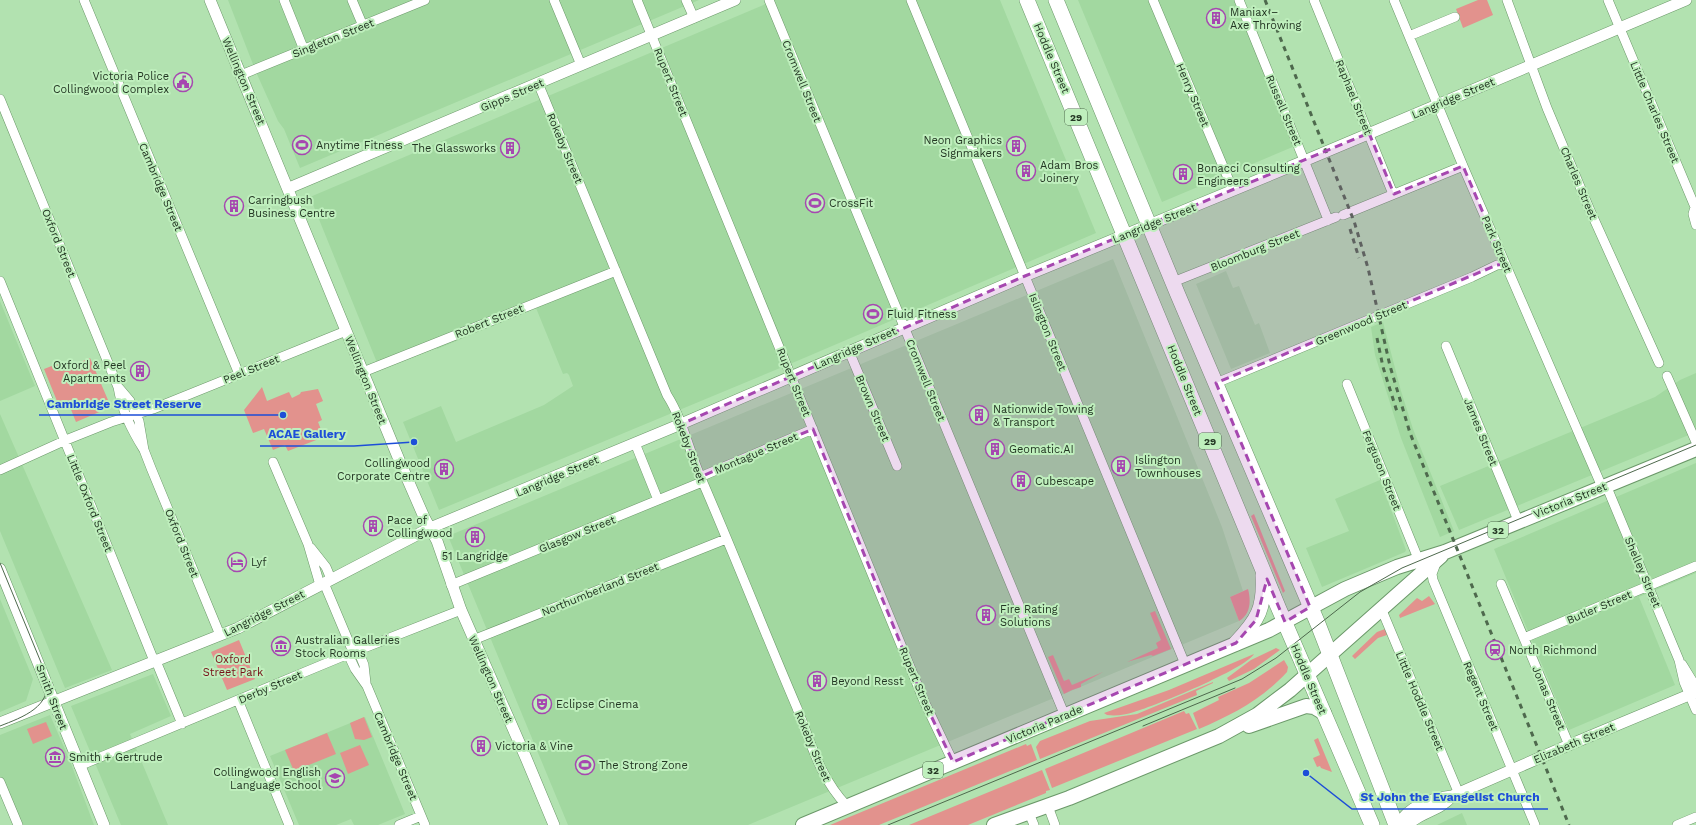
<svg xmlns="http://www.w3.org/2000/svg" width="1696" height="825" font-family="'Work Sans',sans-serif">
<rect width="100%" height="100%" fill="#b2e2b0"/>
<!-- built -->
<path fill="#a2d8a0" d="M228 0H699L300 168 284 129 278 121 256 72Z
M775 0H1000L1096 233 797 361 439 510 403 422 441 406 456 442 544 405 573 386 569 375 567 373 563 374 536 308 437 349 436 348 380 370 310 197Z
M1078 0H1234L1295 146 1162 202Z
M1113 259 1222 527 1243 591 1230 597 1239 621 748 825H568L448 536Z
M1226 271 1233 288 1239 286 1255 325 1259 323 1270 353 1231 369 1196 284Z
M0 301 35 386 0 401Z
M1383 322 1401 391 1413 429 1454 531 1440 537 1401 438 1375 355 1371 327Z
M1696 373V432L1459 530 1440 486 1655 397 1680 380Z
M0 414 112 670 65 688 0 531Z
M1696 463V573L1639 597 1675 685 1569 730 1494 549Z
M1380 480 1406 550 1405 552 1322 587 1306 548 1349 531 1335 499Z
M0 599 33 679 26 701 0 712Z
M153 674 171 716 130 734 168 825H121L71 706Z
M50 715 70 761 94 825H22L0 791V735Z
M365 717 405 814 378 825H354L351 819 336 825H299L270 756Z
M1462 813 1467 825H1437Z"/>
<!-- green -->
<path fill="#e2928d" d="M1478 0H1487L1493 15 1463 28 1456 9Z
M90 358 111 407 76 422 68 402 59 406 44 369 62 362 65 369Z
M262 387 267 401 289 392 292 398 300 394 301 392 318 389 323 401 316 404 322 420 318 422 324 437 288 451 285 445 273 450 264 429 253 433 244 410Z
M1254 514 1285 591 1283 593 1251 516Z
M1248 589C1251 600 1251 614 1239 621L1230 597Z
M1429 596 1435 604 1400 618 1399 615 1417 598 1422 601Z
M1155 611 1171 649 1153 656 1151 655 1127 662 1158 648 1156 643 1161 640 1150 613Z
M1385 629 1387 635 1378 638 1355 659 1352 656 1377 632Z
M239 640 255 679 227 690 211 652Z
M1276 648 1280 650 1254 669 1229 681 1227 678 1251 660Z
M1254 654C1245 669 1155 706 1134 712 1125 715 1116 716 1107 715L1104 713 1169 690Z
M1053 655 1064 681 1069 679 1072 685 1103 672 1081 684V687L1072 690 1064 694 1048 657Z
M1284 660 1288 667 1287 672C1261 700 1234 714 1199 729L1193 713 1219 700 1218 697 1249 683Z
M1213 682V683L1196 691 1197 695 1040 759 1036 747 1040 741 1090 721 1137 714Z
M1184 711 1186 714 1189 713 1197 729 1052 788 1045 769Z
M364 717 372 737 364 740 355 739 350 723Z
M46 722 52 736 33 744 27 729Z
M327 733 336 754 294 771 285 750Z
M1318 738 1332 772 1321 768 1320 766 1317 767 1313 758 1320 755 1314 740Z
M1026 744 1027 746 1031 744 1037 760 879 825H830Z
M360 745 369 765 348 774 340 753Z
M1042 770 1050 790 1046 791V793L968 825H909Z"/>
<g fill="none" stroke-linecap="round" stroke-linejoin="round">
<!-- minor casing -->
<g stroke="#6b9869" stroke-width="10">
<path id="minor" d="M84 0 239 374
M284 0 304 50
M352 0 363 26
M554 0 581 65
M637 0 924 701 953 762
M686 0 694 18
M769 0 1065 716
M911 0 1185 664
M1153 0 1233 190
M1239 0 1327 217V221
M1314 0 1393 194
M1394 0 1463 166 1602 487
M1507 0 1547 108 1589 208 1659 363
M1608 0 1695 207 1693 214 1696 225
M1409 36 1455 17
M241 75 425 0
M538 83 667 395C683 420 689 451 701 478 734 554 764 631 797 708 811 743 820 778 847 806
M0 99 118 387C122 411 131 429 144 450
M1343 215 1463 166
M0 281 152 656 156 661 182 724
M1173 282 1336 217
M1446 346 1517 518
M849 351 897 466
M363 372 616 271
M1667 376 1696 442
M1216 383 1472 277 1497 265 1505 264
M1347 384 1417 556
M119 388 130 401 139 421 144 450 151 468 220 635
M635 443 658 500
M273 462 308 544 320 585
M0 470 66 440 111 422 153 409 346 331
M700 477 813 429
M1606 485 1679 660 1684 682 1696 710
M311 548 326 567 331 579
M1435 566 1432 574 1433 580 1535 825
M324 583 353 652
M1501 584 1569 745
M451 585 702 482
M1381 608 1459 794
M1524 638 1696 566
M473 640 726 539
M358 650 364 665 366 683
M348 654 355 669 367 686 425 825
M1682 664 1696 687
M238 700 289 825
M79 766 341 657 461 610
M0 782 18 825
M1048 806 1055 825
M1029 813 1034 825
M399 825 421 816
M1677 825 1696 817"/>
</g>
<!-- tertiary casing -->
<g stroke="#6b9869" stroke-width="12">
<path id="tertiary" d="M210 0 400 462 424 517 437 541 461 610 526 758 554 825
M289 188 735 0
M0 569 104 825
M0 723 238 628 430 528 681 424 1025 276 1304 161 1686 0
M1398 825C1408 806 1432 798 1452 796L1569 745 1696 692
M1408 825C1419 812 1439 812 1452 796"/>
</g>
<!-- primary casing -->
<g stroke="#6b9869" stroke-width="16">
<path id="primary" d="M1249 726 1306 706 1314 707 1324 713
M803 825 1269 630 1345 589 1397 567 1445 552 1696 449
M994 825 1069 798 1219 736 1257 715 1290 690 1441 556"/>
</g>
<!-- trunk casing -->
<g stroke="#6b9869" stroke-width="16">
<path id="trunk" d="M1027 0 1279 609 1372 825
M1056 0 1178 295 1318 624 1396 825
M1236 643C1258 620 1265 608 1263 575"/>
</g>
<!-- minor -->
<use href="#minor" stroke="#fff" stroke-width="9"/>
<!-- tertiary -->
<use href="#tertiary" stroke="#fff" stroke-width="11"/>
<!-- primary -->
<use href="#primary" stroke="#fff" stroke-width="14"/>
<!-- trunk -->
<use href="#trunk" stroke="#fff" stroke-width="15"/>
<!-- tram -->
<path stroke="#4e694d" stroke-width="1" d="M0 563 47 677C52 707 23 717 0 726
M1143 726 1235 688
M888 825 1242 679 1276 658 1360 592 1402 568 1696 445"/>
<!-- rail -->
<path stroke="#4e694d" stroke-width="3" stroke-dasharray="5 5" stroke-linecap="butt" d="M1265 0 1354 221 1368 268 1390 366 1410 433 1569 825
M1350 229 1359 258
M1377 338 1383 367 1398 415"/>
</g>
<!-- marked area -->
<path fill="#a647b0" fill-opacity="0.2" stroke="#a647b0" stroke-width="3" stroke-dasharray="8 5" stroke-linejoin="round" d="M1369 133 1394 194 1463 166 1505 264 1497 265 1216 383 1310 607 1285 622 1267 579 1256 620 1236 643 953 762 924 701 813 429 700 477 681 424 1025 276Z"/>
<!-- icons -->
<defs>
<g id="building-ring" transform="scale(1)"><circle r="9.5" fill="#bfefbd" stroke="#a647b0" stroke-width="1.5"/><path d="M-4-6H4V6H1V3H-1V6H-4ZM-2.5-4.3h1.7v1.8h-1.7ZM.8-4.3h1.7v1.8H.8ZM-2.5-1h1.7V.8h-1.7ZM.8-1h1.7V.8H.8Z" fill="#a647b0"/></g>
<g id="civic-ring" transform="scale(1)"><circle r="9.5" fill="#bfefbd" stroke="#a647b0" stroke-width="1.5"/><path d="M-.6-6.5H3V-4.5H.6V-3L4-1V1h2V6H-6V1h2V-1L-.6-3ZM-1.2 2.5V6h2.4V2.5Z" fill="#a647b0"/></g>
<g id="stadium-ring" transform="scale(1)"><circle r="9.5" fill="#bfefbd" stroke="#a647b0" stroke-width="1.5"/><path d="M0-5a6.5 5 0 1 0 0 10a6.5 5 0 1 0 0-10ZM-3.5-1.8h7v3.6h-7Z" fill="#a647b0"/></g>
<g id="hotel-ring" transform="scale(1)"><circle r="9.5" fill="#bfefbd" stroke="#a647b0" stroke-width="1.5"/><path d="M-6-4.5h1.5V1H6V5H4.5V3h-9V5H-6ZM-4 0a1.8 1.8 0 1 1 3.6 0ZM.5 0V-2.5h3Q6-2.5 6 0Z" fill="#a647b0"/></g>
<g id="museum-ring" transform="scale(1)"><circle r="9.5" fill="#bfefbd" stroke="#a647b0" stroke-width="1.5"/><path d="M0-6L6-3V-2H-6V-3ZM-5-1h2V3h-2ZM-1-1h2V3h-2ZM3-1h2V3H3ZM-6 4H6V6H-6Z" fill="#a647b0"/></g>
<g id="station-ring" transform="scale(1)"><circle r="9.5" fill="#bfefbd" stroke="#a647b0" stroke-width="1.5"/><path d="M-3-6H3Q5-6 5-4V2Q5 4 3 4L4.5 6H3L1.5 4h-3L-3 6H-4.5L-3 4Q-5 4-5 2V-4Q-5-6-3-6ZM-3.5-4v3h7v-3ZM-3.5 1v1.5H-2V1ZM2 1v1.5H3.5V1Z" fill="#a647b0"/></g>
<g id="theatre-ring" transform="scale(1)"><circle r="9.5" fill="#bfefbd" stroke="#a647b0" stroke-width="1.5"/><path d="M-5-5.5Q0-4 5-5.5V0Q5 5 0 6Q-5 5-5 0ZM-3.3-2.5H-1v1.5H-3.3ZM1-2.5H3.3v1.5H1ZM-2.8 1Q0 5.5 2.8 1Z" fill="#a647b0"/></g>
<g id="school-ring" transform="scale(1)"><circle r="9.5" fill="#bfefbd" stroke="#a647b0" stroke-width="1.5"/><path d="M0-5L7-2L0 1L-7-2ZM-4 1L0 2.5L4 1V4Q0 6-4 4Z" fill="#a647b0"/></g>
</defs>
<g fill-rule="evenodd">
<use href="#building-ring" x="1216" y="18"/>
<use href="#civic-ring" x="183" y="82"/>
<use href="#stadium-ring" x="302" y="145"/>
<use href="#building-ring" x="1016" y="146"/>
<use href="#building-ring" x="510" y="148"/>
<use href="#building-ring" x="1026" y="171"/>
<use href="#building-ring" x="1183" y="174"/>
<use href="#stadium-ring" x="815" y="203"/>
<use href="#building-ring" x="234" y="206"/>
<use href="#stadium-ring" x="873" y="314"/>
<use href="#building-ring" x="140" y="371"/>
<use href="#building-ring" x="979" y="415"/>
<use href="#building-ring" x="995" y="449"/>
<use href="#building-ring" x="1121" y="466"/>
<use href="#building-ring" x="444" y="469"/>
<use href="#building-ring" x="1021" y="481"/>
<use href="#building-ring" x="373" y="526"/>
<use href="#building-ring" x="475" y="537"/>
<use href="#hotel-ring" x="237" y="562"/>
<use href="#building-ring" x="986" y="615"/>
<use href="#museum-ring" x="281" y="646"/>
<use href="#station-ring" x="1495" y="650"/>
<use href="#building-ring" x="817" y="681"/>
<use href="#theatre-ring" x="542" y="704"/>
<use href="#building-ring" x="481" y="746"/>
<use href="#museum-ring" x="55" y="757"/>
<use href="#stadium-ring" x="585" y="765"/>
<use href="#school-ring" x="335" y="778"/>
</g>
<g text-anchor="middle" stroke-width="4" stroke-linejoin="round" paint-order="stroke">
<!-- shield labels -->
<g fill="#bfefbd" stroke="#526e51" stroke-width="1">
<rect x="1065" y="109" width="22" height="16" rx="3"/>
<rect x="1199" y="433" width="22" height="16" rx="3"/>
<rect x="1488" y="522" width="20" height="16" rx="3"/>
<rect x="923" y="762" width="20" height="16" rx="3"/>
</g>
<g font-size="10" font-weight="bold" fill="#233623">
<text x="1076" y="121">29</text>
<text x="1210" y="445">29</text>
<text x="1498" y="534">32</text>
<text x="933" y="774">32</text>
</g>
<!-- poi labels -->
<g font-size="11" fill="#233623" stroke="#bfefbd" text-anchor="start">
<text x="1230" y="16">Maniax –<tspan x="1230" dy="13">Axe Throwing</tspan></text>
<text x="169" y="80" text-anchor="end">Victoria Police<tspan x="169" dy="13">Collingwood Complex</tspan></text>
<text x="1002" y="144" text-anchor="end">Neon Graphics<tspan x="1002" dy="13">Signmakers</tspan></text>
<text x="316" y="149">Anytime Fitness</text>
<text x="496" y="152" text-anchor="end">The Glassworks</text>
<text x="1040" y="169">Adam Bros<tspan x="1040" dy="13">Joinery</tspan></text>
<text x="1197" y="172">Bonacci Consulting<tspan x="1197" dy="13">Engineers</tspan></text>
<text x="248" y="204">Carringbush<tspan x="248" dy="13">Business Centre</tspan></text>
<text x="829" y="207">CrossFit</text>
<text x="887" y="318">Fluid Fitness</text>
<text x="126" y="369" text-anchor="end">Oxford &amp; Peel<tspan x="126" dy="13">Apartments</tspan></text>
<text x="993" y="413">Nationwide Towing<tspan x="993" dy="13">&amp; Transport</tspan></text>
<text x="1009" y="453">Geomatic.AI</text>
<text x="1135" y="464">Islington<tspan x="1135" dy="13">Townhouses</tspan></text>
<text x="430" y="467" text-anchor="end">Collingwood<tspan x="430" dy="13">Corporate Centre</tspan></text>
<text x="1035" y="485">Cubescape</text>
<text x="387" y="524">Pace of<tspan x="387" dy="13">Collingwood</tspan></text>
<text x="475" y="560" text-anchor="middle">51 Langridge</text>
<text x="251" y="566">Lyf</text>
<text x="1000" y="613">Fire Rating<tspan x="1000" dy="13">Solutions</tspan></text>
<text x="295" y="644">Australian Galleries<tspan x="295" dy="13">Stock Rooms</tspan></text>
<text x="1509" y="654">North Richmond</text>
<text x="831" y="685">Beyond Resst</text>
<text x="556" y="708">Eclipse Cinema</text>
<text x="495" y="750">Victoria &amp; Vine</text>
<text x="69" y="761">Smith + Gertrude</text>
<text x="599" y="769">The Strong Zone</text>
<text x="321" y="776" text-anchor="end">Collingwood English<tspan x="321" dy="13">Language School</tspan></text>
</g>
<!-- street labels -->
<g font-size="11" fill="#233623" stroke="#bfefbd">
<text transform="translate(333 38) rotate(-22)" y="4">Singleton Street</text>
<text transform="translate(1052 58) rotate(67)" y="4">Hoddle Street</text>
<text transform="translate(244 81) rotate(67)" y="4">Wellington Street</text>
<text transform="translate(802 81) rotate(68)" y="4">Cromwell Street</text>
<text transform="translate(671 82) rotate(68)" y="4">Rupert Street</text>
<text transform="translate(512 95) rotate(-23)" y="4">Gipps Street</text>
<text transform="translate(1193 95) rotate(67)" y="4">Henry Street</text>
<text transform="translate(1354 97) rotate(68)" y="4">Raphael Street</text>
<text transform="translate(1453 98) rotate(-23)" y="4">Langridge Street</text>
<text transform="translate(1284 110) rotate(67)" y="4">Russell Street</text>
<text transform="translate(1655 112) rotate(67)" y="4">Little Charles Street</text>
<text transform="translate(565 148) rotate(67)" y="4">Rokeby Street</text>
<text transform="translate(1579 183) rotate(67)" y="4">Charles Street</text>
<text transform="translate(161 187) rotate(67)" y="4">Cambridge Street</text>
<text transform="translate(1154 223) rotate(-22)" y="4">Langridge Street</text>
<text transform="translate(59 243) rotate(68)" y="4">Oxford Street</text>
<text transform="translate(1497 244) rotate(67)" y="4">Park Street</text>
<text transform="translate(1255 250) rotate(-22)" y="4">Bloomburg Street</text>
<text transform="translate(489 321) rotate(-22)" y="4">Robert Street</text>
<text transform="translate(1361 323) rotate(-23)" y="4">Greenwood Street</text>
<text transform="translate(1048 332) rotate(68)" y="4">Islington Street</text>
<text transform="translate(855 348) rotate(-24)" y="4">Langridge Street</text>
<text transform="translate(251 369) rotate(-22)" y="4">Peel Street</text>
<text transform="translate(366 380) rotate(68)" y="4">Wellington Street</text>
<text transform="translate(926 380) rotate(68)" y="4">Cromwell Street</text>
<text transform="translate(1185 380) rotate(68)" y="4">Hoddle Street</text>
<text transform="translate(794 382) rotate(68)" y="4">Rupert Street</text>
<text transform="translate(873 408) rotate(67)" y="4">Brown Street</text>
<text transform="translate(1481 432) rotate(68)" y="4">James Street</text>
<text transform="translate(689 447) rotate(69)" y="4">Rokeby Street</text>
<text transform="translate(756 453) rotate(-23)" y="4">Montague Street</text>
<text transform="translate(1382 470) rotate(68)" y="4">Ferguson Street</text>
<text transform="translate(557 476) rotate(-23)" y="4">Langridge Street</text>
<text transform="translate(1570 500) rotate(-22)" y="4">Victoria Street</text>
<text transform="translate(90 503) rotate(68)" y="4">Little Oxford Street</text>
<text transform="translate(577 534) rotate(-22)" y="4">Glasgow Street</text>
<text transform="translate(182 543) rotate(68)" y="4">Oxford Street</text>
<text transform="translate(1643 572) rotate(67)" y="4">Shelley Street</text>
<text transform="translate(600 589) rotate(-22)" y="4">Northumberland Street</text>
<text transform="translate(1599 607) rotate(-23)" y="4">Butler Street</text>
<text transform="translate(264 613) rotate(-27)" y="4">Langridge Street</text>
<text transform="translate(491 679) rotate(66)" y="4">Wellington Street</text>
<text transform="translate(1309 679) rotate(67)" y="4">Hoddle Street</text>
<text transform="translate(917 681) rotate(67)" y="4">Rupert Street</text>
<text transform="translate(270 687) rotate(-23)" y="4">Derby Street</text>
<text transform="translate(1481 696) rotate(67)" y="4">Regent Street</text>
<text transform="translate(52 697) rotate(69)" y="4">Smith Street</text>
<text transform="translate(1549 698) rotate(67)" y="4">Jonas Street</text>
<text transform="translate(1420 701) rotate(67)" y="4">Little Hoddle Street</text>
<text transform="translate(1044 724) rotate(-23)" y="4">Victoria Parade</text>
<text transform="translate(1574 743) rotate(-23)" y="4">Elizabeth Street</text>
<text transform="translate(813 746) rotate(67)" y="4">Rokeby Street</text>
<text transform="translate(396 756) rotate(67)" y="4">Cambridge Street</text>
</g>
<!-- park labels -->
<g font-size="11" fill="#771219" stroke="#bfefbd">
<text x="233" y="663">Oxford<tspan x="233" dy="13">Street Park</tspan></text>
</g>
</g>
<!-- callouts -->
<path fill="none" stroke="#1d4ed8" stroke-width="1.5" d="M283 415L210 415H39M414 442L354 446H260M1306 773L1352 809H1548"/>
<g fill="#1d4ed8" stroke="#bfefbd" stroke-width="1.5">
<circle cx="283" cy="415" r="4"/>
<circle cx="414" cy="442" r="4"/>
<circle cx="1306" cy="773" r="4"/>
</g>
<g font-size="12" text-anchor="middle" font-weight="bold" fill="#1d4ed8" stroke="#bfefbd" stroke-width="4" stroke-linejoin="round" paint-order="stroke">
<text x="124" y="408">Cambridge Street Reserve</text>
<text x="307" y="438">ACAE Gallery</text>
<text x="1450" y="801">St John the Evangelist Church</text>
</g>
</svg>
